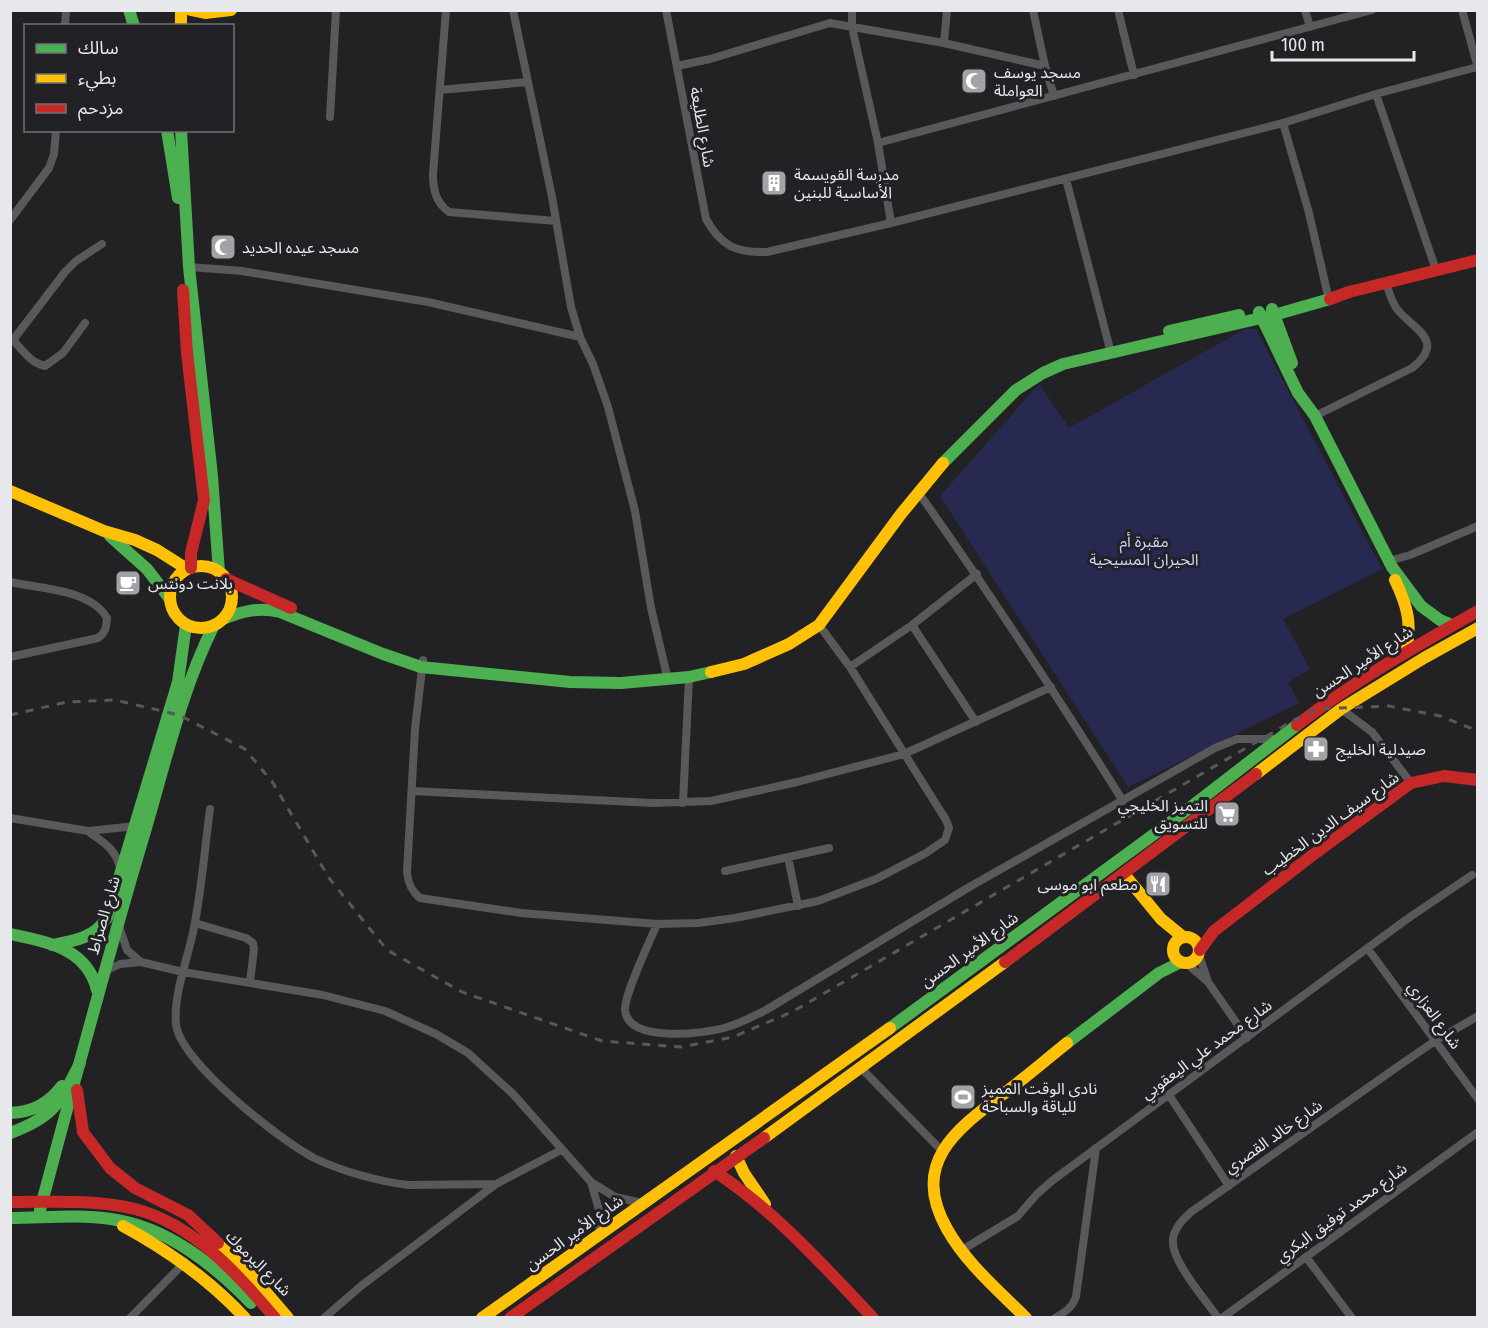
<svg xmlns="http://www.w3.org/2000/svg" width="1488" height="1328" font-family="'Fira Sans Condensed','Noto Sans Arabic',sans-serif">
<rect width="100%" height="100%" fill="#222225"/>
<!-- green -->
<path fill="#282951" d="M1245 329H1256L1382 569 1283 619 1310 669 1288 682 1299 703 1128 787 940 496 1039 384 1069 428Z"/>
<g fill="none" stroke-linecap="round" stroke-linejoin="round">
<!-- street -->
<path stroke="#59595b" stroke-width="8" d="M446 10 433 174C433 190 436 203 449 212L556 221
M513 10 552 197 571 307 580 337 593 364 608 407 635 511 651 608 668 680
M666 10 706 219C721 246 736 253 767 252L891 223 1283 123 1376 94 1477 67
M852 10V27L878 143 891 223
M1033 10 1045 66 1054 96
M1118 10 1134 75
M1305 10 1310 27
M1462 10 1478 68
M65 26 66 10
M944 43 947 10
M677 66 710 59 830 23 944 43 1045 66
M440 90 528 82
M1376 94 1436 270
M330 117 336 10
M1283 123 1309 213 1329 300
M878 143 1372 10
M1066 179 1111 353
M10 220 49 168 54 154 56 130
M189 267 242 271 428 302 580 337
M10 337 13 340 65 272 76 261 102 244
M13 340C23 351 31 363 45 366L63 353 85 323
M1315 416 1412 368C1448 340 1411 328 1397 309 1391 301 1389 291 1386 283
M918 492C990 593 1057 696 1123 801
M1389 561 1410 555 1478 526
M10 582C41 589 90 589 107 618 106 628 106 632 98 638L10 657
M912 625 976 722
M423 660 415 729 407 872C408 883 411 891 420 898L521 913 657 924 698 923 735 918 818 901 876 879 926 853 945 840 949 828 946 820 850 667 819 625
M850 667 912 625 977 574
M1340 708 1372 732 1411 783
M412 791 653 803 711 801 797 782 904 754 1051 687
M683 803 689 677
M210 809C205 847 202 885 195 922 190 954 173 992 176 1024 179 1061 281 1141 314 1158 341 1171 380 1182 409 1185L496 1184
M10 818 88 831 136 826
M89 832C103 842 116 849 120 868
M788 857 798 906
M725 871 829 848
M118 923 127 950 141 962
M195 923 246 938 253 943 254 949 250 982
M657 924C650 941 624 995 625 1010 628 1043 702 1034 724 1028 739 1024 752 1017 766 1010L971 886 1215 748 1237 739H1277
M1368 949 1478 1099
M1199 955 1208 982
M1186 963 1208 982 1247 1038
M103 972 120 964 141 962 183 972 323 995 385 1011 436 1034 468 1053 513 1094 591 1182 615 1197 642 1203
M860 1067 942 1151
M1169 1095 1229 1186
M591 1182 599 1210 600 1234
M962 1250 1018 1216 1037 1194 1053 1180 1407 919 1472 875
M1306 1257 1352 1318
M130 1318 185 1262
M324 1318 361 1286 496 1184 561 1150
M1055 1318C1065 1312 1072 1308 1076 1297L1096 1148
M1218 1318C1206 1300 1170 1260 1173 1239 1174 1228 1183 1219 1191 1212L1400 1065 1435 1041 1478 1016
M1222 1318 1478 1132"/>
<!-- fast -->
<path stroke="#4caf50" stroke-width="12" d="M129 10 134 26
M167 130 178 198
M181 130 189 267 212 476 219 572
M1272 309 1292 363
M1259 312 1298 393 1315 416 1392 567 1421 606 1440 620 1452 625
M1169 331 1239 315
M943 463 1016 390 1043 373 1063 364 1274 315 1330 299
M110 536 147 569 170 599
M223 619C243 611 259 607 280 612L383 654 421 667 570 682 621 683 689 677 711 672
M10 934C47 942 87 948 97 990
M52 945C74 941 94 938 107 918L178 682 186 625
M890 1028 1187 810 1297 725
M1067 1043 1159 973 1181 962
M10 1113C33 1112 48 1104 62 1086
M10 1133C54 1117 60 1103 80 1063
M40 1210C74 1082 108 955 146 828 166 760 182 689 214 625
M10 1218C43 1218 78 1214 111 1219 167 1227 213 1264 251 1303"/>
<!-- slow -->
<path stroke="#ffc107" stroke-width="12" d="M181 10V26
M191 10 205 13 231 10
M10 491 104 531 135 540 157 550 187 569
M170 597a31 31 0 1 1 62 0a31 31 0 1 1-62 0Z
M1395 580C1407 605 1413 625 1405 652
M711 672 744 664 789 644 819 625 901 514 943 463
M1256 774 1341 709 1424 658 1478 628
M1124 874 1161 919 1183 937
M1173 950a13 13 0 1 1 26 0a13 13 0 1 1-26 0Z
M764 1138 1005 962
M736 1156 744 1173 765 1204
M123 1226C169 1251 209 1279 245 1318
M213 1240 246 1269 288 1318
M482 1318 890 1028
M1026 1318C998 1290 966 1263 947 1229 909 1162 958 1128 1006 1092 1027 1076 1047 1059 1067 1043"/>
<!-- jam -->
<path stroke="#c62828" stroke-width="12" d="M183 290 187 353 204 500 191 553V568
M1330 299 1349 292 1478 260
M226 579 291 608
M1297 725C1354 681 1416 646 1478 611
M1200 950 1214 931 1310 857 1411 783 1444 776 1478 780
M1005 962 1256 774
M77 1090 83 1132 110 1168 135 1188 188 1215 218 1243
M714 1171C775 1211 823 1265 873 1318
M10 1202C51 1202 95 1199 135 1209 193 1224 238 1274 275 1318
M510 1318 764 1138"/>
<!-- rail -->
<path stroke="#58585b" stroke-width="3" stroke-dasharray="8 8" stroke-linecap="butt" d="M10 715 67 702 115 700 179 715 245 749 273 783 329 878 387 950 462 992 602 1041 681 1047 733 1037 792 1012 1296 719 1317 709 1389 706 1440 716 1478 731"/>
</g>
<!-- icons -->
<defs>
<g id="mosque-square" transform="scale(1.35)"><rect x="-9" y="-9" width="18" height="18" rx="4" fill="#a2a3a6" stroke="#212126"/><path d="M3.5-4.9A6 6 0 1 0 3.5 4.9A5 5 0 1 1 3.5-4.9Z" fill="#fff"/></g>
<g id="building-square" transform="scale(1.35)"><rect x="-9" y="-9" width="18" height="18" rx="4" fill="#a2a3a6" stroke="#212126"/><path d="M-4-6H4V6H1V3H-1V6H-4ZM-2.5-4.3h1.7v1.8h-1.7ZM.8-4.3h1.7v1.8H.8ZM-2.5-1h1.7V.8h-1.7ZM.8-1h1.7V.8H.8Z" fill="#fff"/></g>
<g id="cafe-square" transform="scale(1.35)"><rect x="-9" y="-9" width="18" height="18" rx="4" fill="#a2a3a6" stroke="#212126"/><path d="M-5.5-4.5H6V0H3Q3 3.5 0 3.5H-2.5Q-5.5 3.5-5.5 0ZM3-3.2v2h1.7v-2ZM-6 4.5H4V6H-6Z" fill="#fff"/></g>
<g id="pharmacy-square" transform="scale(1.35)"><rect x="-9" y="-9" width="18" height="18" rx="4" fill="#a2a3a6" stroke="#212126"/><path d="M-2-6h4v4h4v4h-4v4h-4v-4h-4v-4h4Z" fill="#fff"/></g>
<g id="supermarket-square" transform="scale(1.35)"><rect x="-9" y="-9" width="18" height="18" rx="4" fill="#a2a3a6" stroke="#212126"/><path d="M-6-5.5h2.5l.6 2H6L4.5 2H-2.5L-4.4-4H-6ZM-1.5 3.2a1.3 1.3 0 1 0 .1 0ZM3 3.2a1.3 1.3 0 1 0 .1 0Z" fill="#fff"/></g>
<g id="restaurant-square" transform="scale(1.35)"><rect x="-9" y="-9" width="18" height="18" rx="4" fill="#a2a3a6" stroke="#212126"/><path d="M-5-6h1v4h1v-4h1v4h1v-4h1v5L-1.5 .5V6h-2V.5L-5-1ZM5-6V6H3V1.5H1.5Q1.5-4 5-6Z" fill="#fff"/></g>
<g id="stadium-square" transform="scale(1.35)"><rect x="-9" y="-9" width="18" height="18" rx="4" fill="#a2a3a6" stroke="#212126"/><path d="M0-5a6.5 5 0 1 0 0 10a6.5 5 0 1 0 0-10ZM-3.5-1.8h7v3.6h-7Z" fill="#fff"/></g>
</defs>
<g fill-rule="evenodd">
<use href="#mosque-square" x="974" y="81"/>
<use href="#building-square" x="774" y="183"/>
<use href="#mosque-square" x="223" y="247"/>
<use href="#cafe-square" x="128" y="583"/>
<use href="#pharmacy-square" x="1316" y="749"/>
<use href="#supermarket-square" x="1227" y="814"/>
<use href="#restaurant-square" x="1158" y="884"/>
<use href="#stadium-square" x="963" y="1097"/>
</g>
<g text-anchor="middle" stroke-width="6" stroke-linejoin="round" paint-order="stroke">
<!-- poi labels -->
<g font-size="16" fill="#e7e8eb" stroke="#212126" text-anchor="start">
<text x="994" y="78">مسجد يوسف<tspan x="994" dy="18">العواملة</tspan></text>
<text x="794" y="180">مدرسة القويسمة<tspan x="794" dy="18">الأساسية للبنين</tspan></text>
<text x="242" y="253">مسجد عيده الحديد</text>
<text x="148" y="589">بلانت دونتس</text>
<text x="1336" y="755">صيدلية الخليج</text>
<text x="1208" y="811" text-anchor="end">التميز الخليجي<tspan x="1208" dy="18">للتسويق</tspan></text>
<text x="1138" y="890" text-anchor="end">مطعم ابو موسى</text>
<text x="982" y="1094">نادي الوقت المميز<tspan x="982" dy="18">للياقة والسباحة</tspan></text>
</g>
<!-- street labels -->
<g font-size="16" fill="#e7e8eb" stroke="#212126">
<text transform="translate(703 127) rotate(80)" y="6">شارع الطليعة</text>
<text transform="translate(1362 661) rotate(-33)" y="6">شارع الأمير الحسن</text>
<text transform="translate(1330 823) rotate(-36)" y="6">شارع سيف الدين الخطيب</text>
<text transform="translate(103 915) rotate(-74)" y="6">شارع الصراط</text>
<text transform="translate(969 949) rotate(-36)" y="6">شارع الأمير الحسن</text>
<text transform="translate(1435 1015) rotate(54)" y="6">شارع العزاري</text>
<text transform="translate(1206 1049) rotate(-36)" y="6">شارع محمد علي اليعقوبي</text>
<text transform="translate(1273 1136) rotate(-35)" y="6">شارع خالد القصري</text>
<text transform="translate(1341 1212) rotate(-36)" y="6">شارع محمد توفيق البكري</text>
<text transform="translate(574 1232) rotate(-36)" y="6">شارع الأمير الحسن</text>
<text transform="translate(259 1263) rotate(45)" y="6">شارع اليرموك</text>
</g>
<!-- park labels -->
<g font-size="16" fill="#cbd1fe" stroke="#212126">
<text x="1144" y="547">مقبرة أم<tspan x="1144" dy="18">الحيران المسيحية</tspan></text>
</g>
</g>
<!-- border -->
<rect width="1488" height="1328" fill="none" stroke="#e7e8eb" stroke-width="24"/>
<!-- legend -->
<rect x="24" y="24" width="210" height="108" fill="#212126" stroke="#707175" stroke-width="1.5"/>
<rect x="36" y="44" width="30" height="9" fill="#4caf50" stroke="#707175" stroke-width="1.5"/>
<text x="78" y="54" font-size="18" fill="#e7e8eb">سالك</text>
<rect x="36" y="74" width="30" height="9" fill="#ffc107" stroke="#707175" stroke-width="1.5"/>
<text x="78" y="84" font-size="18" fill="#e7e8eb">بطيء</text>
<rect x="36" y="104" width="30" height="9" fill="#c62828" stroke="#707175" stroke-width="1.5"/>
<text x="78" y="114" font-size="18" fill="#e7e8eb">مزدحم</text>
<!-- scale -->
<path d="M1272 51v9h142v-9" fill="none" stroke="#e7e8eb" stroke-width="3"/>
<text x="1281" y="51" font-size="18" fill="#e7e8eb" stroke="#212126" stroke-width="4.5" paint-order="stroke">100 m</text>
</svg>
